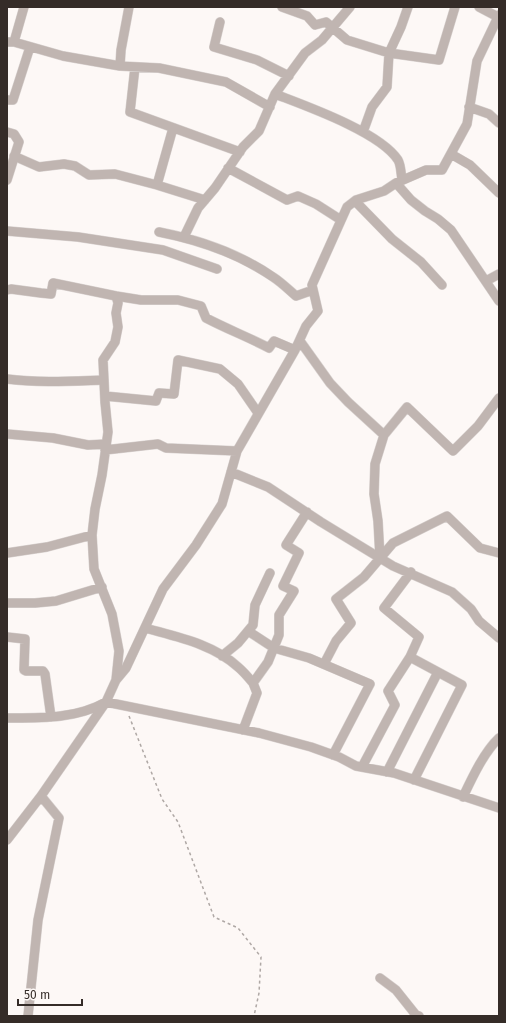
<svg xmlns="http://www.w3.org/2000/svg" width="506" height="1023" font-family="'Fira Sans',sans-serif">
<rect width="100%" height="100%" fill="#fdf8f6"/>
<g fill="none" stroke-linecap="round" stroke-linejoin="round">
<!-- street casing -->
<g stroke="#d9d3d1" stroke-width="10">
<path id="street" d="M282 7 307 16 315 25 326 22 347 40 389 53 439 60 455 7
M479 7 498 17
M220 22 214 47 257 60 289 76
M7 42H14L63 56 120 66 159 68 226 82 270 107
M14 42 24 7
M120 66 121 50 129 7
M135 67 130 112 240 152
M275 94C306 106 380 132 398 160 401 165 401 174 402 180
M7 100H13L30 47
M469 107 489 114 499 123
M7 132 14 134 19 142 7 180
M363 132 372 107 387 87 389 53 401 27 408 7
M451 154 470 165 499 193
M14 156 39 167 64 164 75 166 89 175 115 174 157 185 205 200
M228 168 287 200 298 196 316 204 341 220
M396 183 411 200 425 211 438 219 451 230 499 301
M157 185 173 128
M355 201 392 239 421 262 442 285
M7 231 78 237 163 250 217 269
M159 232C200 240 238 253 273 277 281 282 289 290 296 296L313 290
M184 237 198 208 215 188 243 147 259 131 275 94 305 53 322 40 350 7
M486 281 499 274
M7 290 11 289 41 293 51 294 53 283 116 296 118 303 116 313 118 327 115 342 103 360 105 402 108 432 102 475 95 509 92 535 94 569 112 614 119 651 116 680
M116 296 141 300H178L201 306 206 318C227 329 248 337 269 348L274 341 295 350
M300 341 330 383 348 402 384 435 407 407 453 451 478 426 499 398
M7 379C39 383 72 381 104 380
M105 396 156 401 159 393 174 394 178 360 220 369 238 384 258 413
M7 434 53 438 88 445 106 444
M105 450 158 444 166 448 237 451
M231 472 268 487 321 522 393 566 452 592 471 609 479 621 499 638
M7 553 47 547 92 535
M380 558 378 521 374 494 375 464 384 435
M7 603H35L56 601 102 587
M145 628C177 637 213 644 238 667 244 672 248 677 253 683
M248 631 274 648 309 658 370 684 333 755
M7 637 25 639 24 670 26 671H43L45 674 51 717
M222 656 238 643 253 625 255 605 270 573
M410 657 462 685 414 780
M324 664 336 641 351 623 336 599 364 577 393 543 447 516 480 548 499 553
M7 718C41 718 76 719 106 702L259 733 311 747 339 757 356 766 394 773 499 808
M243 730 257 693 253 683 268 662 279 635V615L294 591 283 586 299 553 286 545 307 512
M362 767 395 705 388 691 410 657 419 637 384 608 411 572
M387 772 438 672
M463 797C472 778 484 752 499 738
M7 840 41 796 106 702 116 680 126 668 163 589 196 545 222 504 237 451 295 350 306 326 318 311 312 285 347 207 356 200 384 191 396 183 426 170H442L467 124 477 61 499 15
M380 978 396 990 416 1015 419 1016
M28 1016 38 920 59 818 41 796"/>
</g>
<!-- path -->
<path stroke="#afa8a5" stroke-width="1.5" stroke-dasharray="3 3" stroke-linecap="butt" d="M129 716 162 799 178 822 214 917 238 928 261 957 259 993 254 1016"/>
<!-- street -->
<use href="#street" stroke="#c0b5b1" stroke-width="9"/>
</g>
<!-- border -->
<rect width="506" height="1023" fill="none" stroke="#352c28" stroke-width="16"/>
<!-- scale -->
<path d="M18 999v6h64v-6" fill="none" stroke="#352c28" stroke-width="2"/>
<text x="24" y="999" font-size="12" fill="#352c28" stroke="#fdf8f6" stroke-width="3" paint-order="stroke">50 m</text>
</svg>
